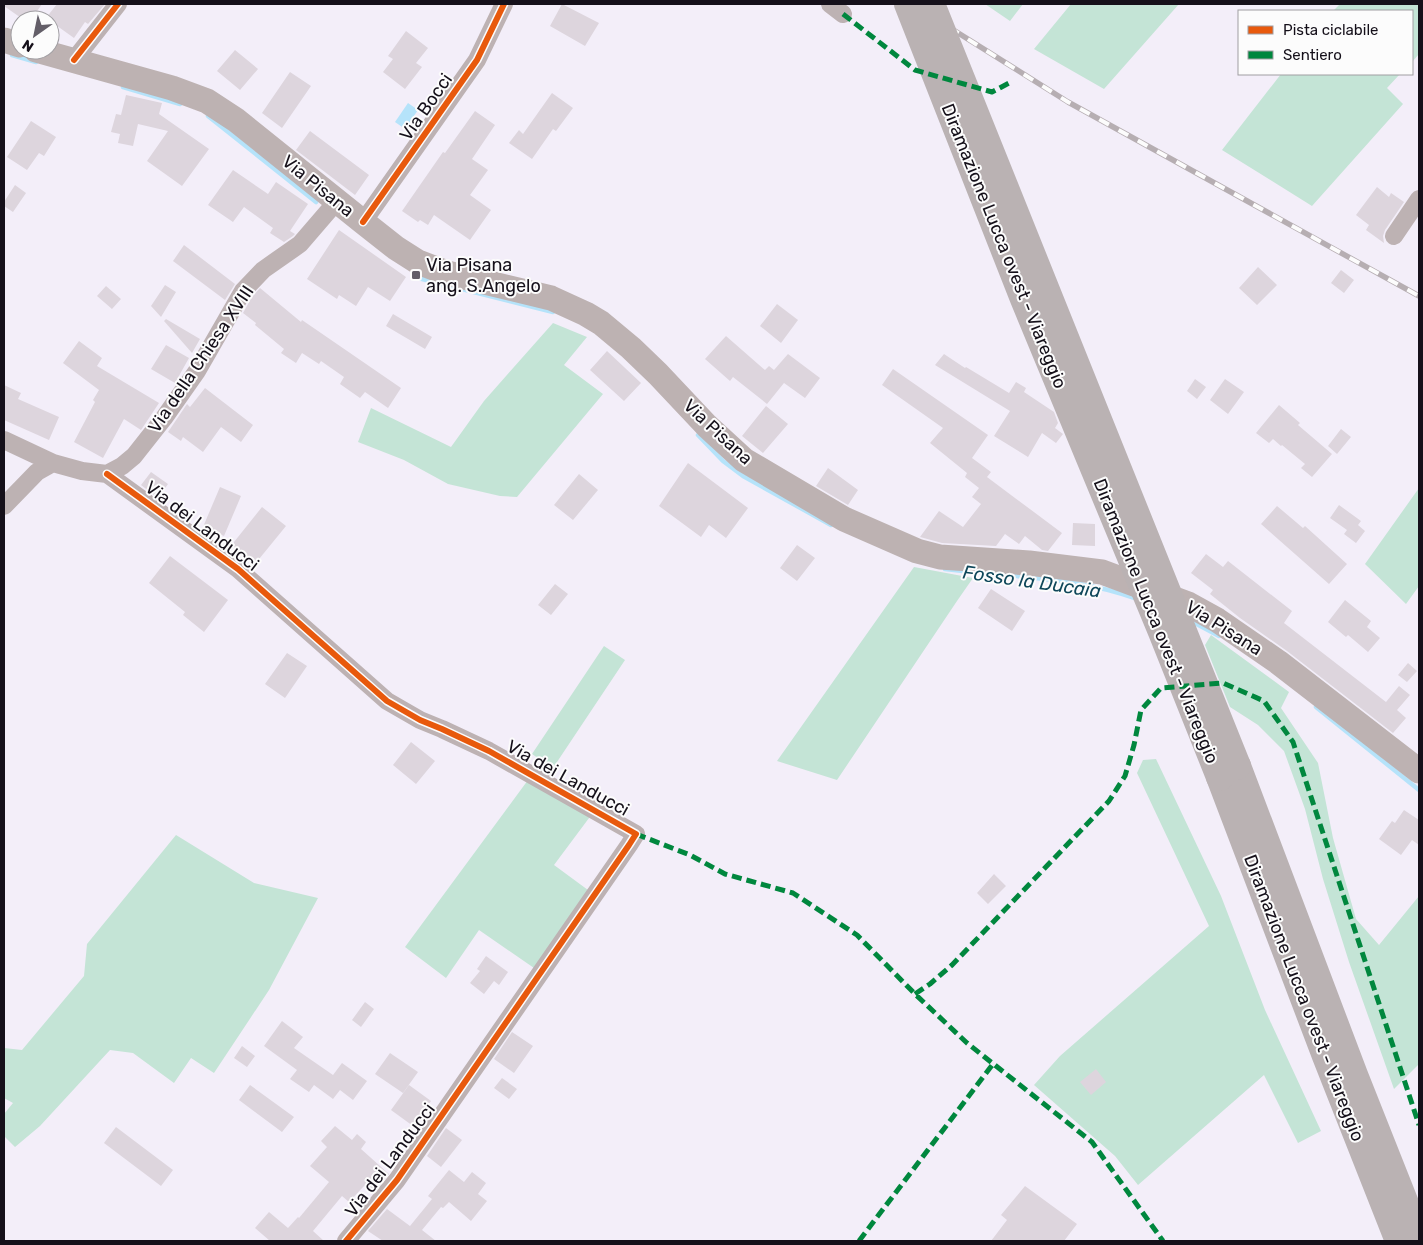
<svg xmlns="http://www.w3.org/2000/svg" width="1423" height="1245" font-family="Rubik,sans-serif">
<rect width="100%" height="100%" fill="#f3eef9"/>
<!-- green -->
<path fill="#c4e4d6" d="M985 4H1023L1010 21Z
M1071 4H1179L1104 89 1034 49Z
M1340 4H1419V54L1412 62V11H1333Z
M1281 74H1400L1387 88 1403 104 1312 206 1222 150Z
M553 323 587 337 564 365 603 394 517 497 500 496 448 484 404 460 358 442 371 408 451 447 484 401Z
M1419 488V586L1406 604 1365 564Z
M914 567 973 578 957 601 837 780 777 761Z
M1211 635 1289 692 1281 708 1318 763 1333 838 1356 919 1379 945 1419 896V1064L1394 1089 1349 962 1323 879 1305 809 1284 751 1258 725 1230 707 1205 645Z
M604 646 625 660 553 768 532 754Z
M1156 759 1221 896 1265 1010 1321 1131 1298 1143 1264 1075 1138 1185 1115 1156 1034 1085 1060 1056 1209 926 1137 773 1143 760Z
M528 780 592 814 554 865 588 890 534 968 479 930 446 978 405 947Z
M176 835 254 883 318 898 269 990 214 1073 191 1058 174 1083 133 1053 110 1050 40 1126 15 1147 4 1136V1114L13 1103 4 1098V1048L22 1050 84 976 87 944Z"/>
<!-- water -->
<path fill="#b5e3fa" d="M408 103 418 110 405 129 395 122Z"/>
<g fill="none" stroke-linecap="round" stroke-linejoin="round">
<!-- stream -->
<path stroke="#b5e3fa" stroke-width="4.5" d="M12 55 36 62
M123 87 180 104
M208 116 316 202
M414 277 553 312
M698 435 723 461 743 476 831 525
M945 569 963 571
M978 572C1031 578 1087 580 1137 599
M1191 621 1219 636
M1316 707 1419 790"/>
</g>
<!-- building -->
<path fill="#ddd5dd" d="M4 4H42L31 20H24L4 6Z
M57 4H105L88 24 85 22 74 38 46 18Z
M562 4 599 23 585 46 550 26Z
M406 31 428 48 416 63 422 67 405 89 383 72 393 59 388 56Z
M235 50 258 69 240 90 217 71Z
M290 72 311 86 282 128 262 113Z
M552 93 573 108 556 131 553 129 532 159 509 143 519 130 523 134Z
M126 95 162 103 159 114 209 149 182 186 147 161 168 131 138 124 133 146 118 143 120 134 111 132 116 114 121 115Z
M475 111 495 125 472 159 488 170 470 195 491 210 470 240 434 215 428 225 420 220 418 222 402 211 443 152 445 153Z
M31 121 56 137 44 156 39 153 27 170 7 157Z
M310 131 369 175 355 195 296 150Z
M233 170 268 194 276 182 308 204 290 231 295 234 293 236 284 242 270 233 273 228 244 207 233 222 208 205Z
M15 185 26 193 13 212 4 206V202Z
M1377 187 1389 197 1391 193 1404 202 1385 230 1383 236 1384 243 1366 230 1369 225 1356 215Z
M339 230 406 277 390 301 368 287 356 306 339 295 337 299 307 279Z
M184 245 235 284 225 300 173 261Z
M1258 267 1277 285 1257 305 1239 288Z
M1341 270 1354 280 1344 293 1331 283Z
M165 285 176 292 161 317 151 306Z
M106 286 121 299 112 309 97 296Z
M260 288 301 322 302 320 401 388 388 408 365 392 360 398 340 384 344 377 321 361 319 364 302 353 296 363 281 353 284 349 255 325 256 323 243 313 252 297Z
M777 304 798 320 781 343 760 326Z
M393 314 432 337 425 349 386 326Z
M166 319 200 339 192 353 164 321Z
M726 336 765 370 769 366 774 370 788 354 820 378 805 398 784 383 767 404 733 377 730 381 705 359Z
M79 341 102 358 97 366 159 403 141 430 124 419 103 458 74 442 95 402 93 400 99 390 63 363Z
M166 345 189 358 175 383 151 369Z
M607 351 641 383 624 401 590 370Z
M944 354 965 368 966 367 1009 393 1016 382 1026 388 1024 392 1054 412 1058 423 1055 428 1063 434 1056 443 1042 433 1028 457 994 436 1010 411 935 365Z
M893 369 988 435 972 458 991 472 987 477 1062 533 1048 551 1042 550 1025 536 1019 544 1005 534 996 546 942 543 920 537 939 511 963 527 981 504 972 497 979 488 965 477 967 473 930 443 943 428 882 385Z
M1195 379 1206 387 1197 399 1187 391Z
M1225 379 1244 392 1228 414 1210 400Z
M4 385 21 393 18 399 59 417 49 440 4 420Z
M205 388 253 425 241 442 221 427 203 452 183 437 181 441 168 432 187 404 190 407Z
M1279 405 1300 423 1298 425 1332 454 1312 477 1301 468 1305 464 1282 445 1281 446 1273 439 1269 443 1256 433Z
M766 406 788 424 763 453 742 436Z
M1341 429 1351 437 1337 454 1328 446Z
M688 463 748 508 726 538 709 525 701 537 659 506Z
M828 468 858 490 848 505 816 486Z
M151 472 168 484 158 498 141 485Z
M579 474 598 490 573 520 554 505Z
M220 487 241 496 224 536 203 527Z
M1339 505 1361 521 1358 525 1365 531 1356 543 1344 534 1347 530 1330 518Z
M1277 506 1303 528 1305 526 1347 564 1329 584 1261 524Z
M262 507 286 526 255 564 234 547V542Z
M1073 523 1095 524V546L1072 545Z
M797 545 815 558 797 581 780 568Z
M1206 554 1223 567 1228 561 1292 611 1284 623 1386 702 1399 686 1410 695 1397 710 1406 718 1393 733 1287 651 1240 618 1210 594 1213 590 1191 573Z
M170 556 228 600 204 632 183 615 185 612 149 583Z
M555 584 568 594 551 615 538 605Z
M991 589 1025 611 1012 631 978 608Z
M1345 600 1371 621 1367 627 1380 638 1368 652 1348 635 1346 637 1328 622Z
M287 653 307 666 285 698 265 684Z
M1408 663 1417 671 1407 682 1398 675Z
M411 742 435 761 416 784 393 765Z
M1404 810 1419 820V845L1412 840 1401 855 1379 839 1392 821 1395 823Z
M994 874 1006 886 988 904 977 893Z
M486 956 508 972 499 985 494 981 484 994 470 983 480 971 477 969Z
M365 1002 374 1009 361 1027 352 1020Z
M282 1021 303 1037 294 1048 333 1075 342 1063 367 1081 353 1100 340 1090 333 1099 314 1085 309 1092 290 1079 297 1070 264 1046Z
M512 1032 533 1046 514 1073 494 1059Z
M242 1046 255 1056 247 1067 234 1058Z
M390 1053 418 1072 403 1093 375 1074Z
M1096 1069 1106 1082 1091 1095 1080 1082Z
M502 1078 517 1089 509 1099 494 1088Z
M250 1085 294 1117 282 1132 239 1100Z
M409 1085 431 1101 413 1126 391 1110Z
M335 1126 352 1140 357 1134 366 1142 361 1149 389 1174 372 1193 364 1186 349 1202 342 1196 313 1231 324 1241H270L255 1228 269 1212 288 1228 298 1217 299 1218 329 1182 310 1166 327 1147 321 1141Z
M116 1127 173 1170 161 1186 104 1143Z
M446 1128 462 1140 441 1167 427 1156Z
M449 1170 464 1182 472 1172 486 1183 478 1194 487 1201 471 1221 449 1202 443 1208 441 1207 422 1230 436 1241H383L368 1231 387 1209 410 1226 432 1199 428 1196Z
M1025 1186 1077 1224 1064 1241H991L1007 1220 1001 1215Z"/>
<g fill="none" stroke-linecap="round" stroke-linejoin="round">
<!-- street -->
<path stroke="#bdb2b3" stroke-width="18" d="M830 4 843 14
M74 60 118 4
M363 222 477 60 504 4
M1394 236 1419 199
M4 440 53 463
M107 474 238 569 387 701 420 720 442 729 489 751 636 834 629 845 397 1180 346 1241
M4 506 37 472 53 463 82 471 107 474 122 466 134 456 164 418 197 371 243 291 263 270 300 244 337 201"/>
<!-- secondary -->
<path stroke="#bdb2b2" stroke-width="25" d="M4 40 20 45
M36 50 172 88 207 101 236 120 363 222 396 248 418 262 447 273 551 298 586 314 601 323 631 348 658 374 707 426 744 460 844 519 917 551 940 557 1029 563 1102 572 1188 604 1217 620 1278 662 1419 771"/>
<!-- highway -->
<path stroke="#bab2b3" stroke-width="28" d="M1237 766 1354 1075 1419 1239
M1220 777 1326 1056 1399 1241"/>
<!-- rail casing -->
<g stroke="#b6aeb2" stroke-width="5.5">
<path id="rail" d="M912 4 1068 102 1419 296"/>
</g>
<!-- rail -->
<use href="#rail" stroke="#fcfcfc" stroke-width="4" stroke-dasharray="11" stroke-linecap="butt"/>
<!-- highway-bridge -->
<path stroke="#bab2b3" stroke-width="28" d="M908 4 1024 299 1162 632 1220 777
M931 4 1237 766"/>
<!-- quiet -->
<path stroke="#00873e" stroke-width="5" stroke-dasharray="10 5" stroke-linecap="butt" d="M843 14 915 70 992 92 1009 83
M636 834 690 855 725 874 793 893 857 935 915 994 967 1043 1092 1142 1163 1241
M915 994 930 984 952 965 1109 801 1125 776 1134 745 1141 710 1161 688 1223 683 1264 701 1293 742 1419 1125
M859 1241 993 1064"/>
<!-- cycleway casing -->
<g stroke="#fcfcfc" stroke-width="9">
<path id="cycleway" d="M74 60 118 4
M363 222 477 60 504 4
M107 474 238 569 387 701 420 720 442 729 489 751 636 834 629 845 397 1180 346 1241"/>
</g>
<!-- cycleway -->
<use href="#cycleway" stroke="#e8590c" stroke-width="6"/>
</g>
<!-- markers -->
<rect fill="#635e68" stroke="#fcfcfc" stroke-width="2" x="411" y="270" width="10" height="10" rx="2.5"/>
<g text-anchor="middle" stroke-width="4" stroke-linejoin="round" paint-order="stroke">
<!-- street labels -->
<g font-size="18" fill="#15101a" stroke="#fcfcfc">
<text transform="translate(426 107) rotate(-55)" y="6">Via Bocci</text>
<text transform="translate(318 186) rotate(39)" y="6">Via Pisana</text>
<text transform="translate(1004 246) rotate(68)" y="6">Diramazione Lucca ovest - Viareggio</text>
<text transform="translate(201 359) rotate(-56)" y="6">Via della Chiesa XVIII</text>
<text transform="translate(718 432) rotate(43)" y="6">Via Pisana</text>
<text transform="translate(202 526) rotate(37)" y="6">Via dei Landucci</text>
<text transform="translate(1156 621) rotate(68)" y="6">Diramazione Lucca ovest - Viareggio</text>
<text transform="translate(1224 628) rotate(32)" y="6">Via Pisana</text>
<text transform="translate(568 778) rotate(29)" y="6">Via dei Landucci</text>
<text transform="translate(1304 998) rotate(69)" y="6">Diramazione Lucca ovest - Viareggio</text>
<text transform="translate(390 1160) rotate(-53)" y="6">Via dei Landucci</text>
</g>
<!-- poi labels -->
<g font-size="18" fill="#15101a" stroke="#fcfcfc" text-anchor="start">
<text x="426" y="271">Via Pisana<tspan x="426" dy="21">ang. S.Angelo</tspan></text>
</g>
<!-- water labels -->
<g font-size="19" font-style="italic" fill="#0f475a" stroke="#fcfcfc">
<text transform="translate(1032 581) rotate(8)" y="7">Fosso la Ducaia</text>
</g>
</g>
<!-- border -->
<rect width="1423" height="1245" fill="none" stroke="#15101a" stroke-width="10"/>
<!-- legend -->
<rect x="1238" y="10" width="175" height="65" fill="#fcfcfc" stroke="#a09ea2"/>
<rect x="1248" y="26" width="25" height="8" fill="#e8590c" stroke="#a09ea2"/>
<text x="1283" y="35" font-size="15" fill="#15101a">Pista ciclabile</text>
<rect x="1248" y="51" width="25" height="8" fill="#00873e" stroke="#a09ea2"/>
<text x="1283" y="60" font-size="15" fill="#15101a">Sentiero</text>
<!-- north arrow -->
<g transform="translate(35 35) rotate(213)"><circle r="24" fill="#fcfcfc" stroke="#a09ea2"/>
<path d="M0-4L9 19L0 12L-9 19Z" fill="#635e68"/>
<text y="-8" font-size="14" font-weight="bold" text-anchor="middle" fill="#15101a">N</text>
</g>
</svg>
